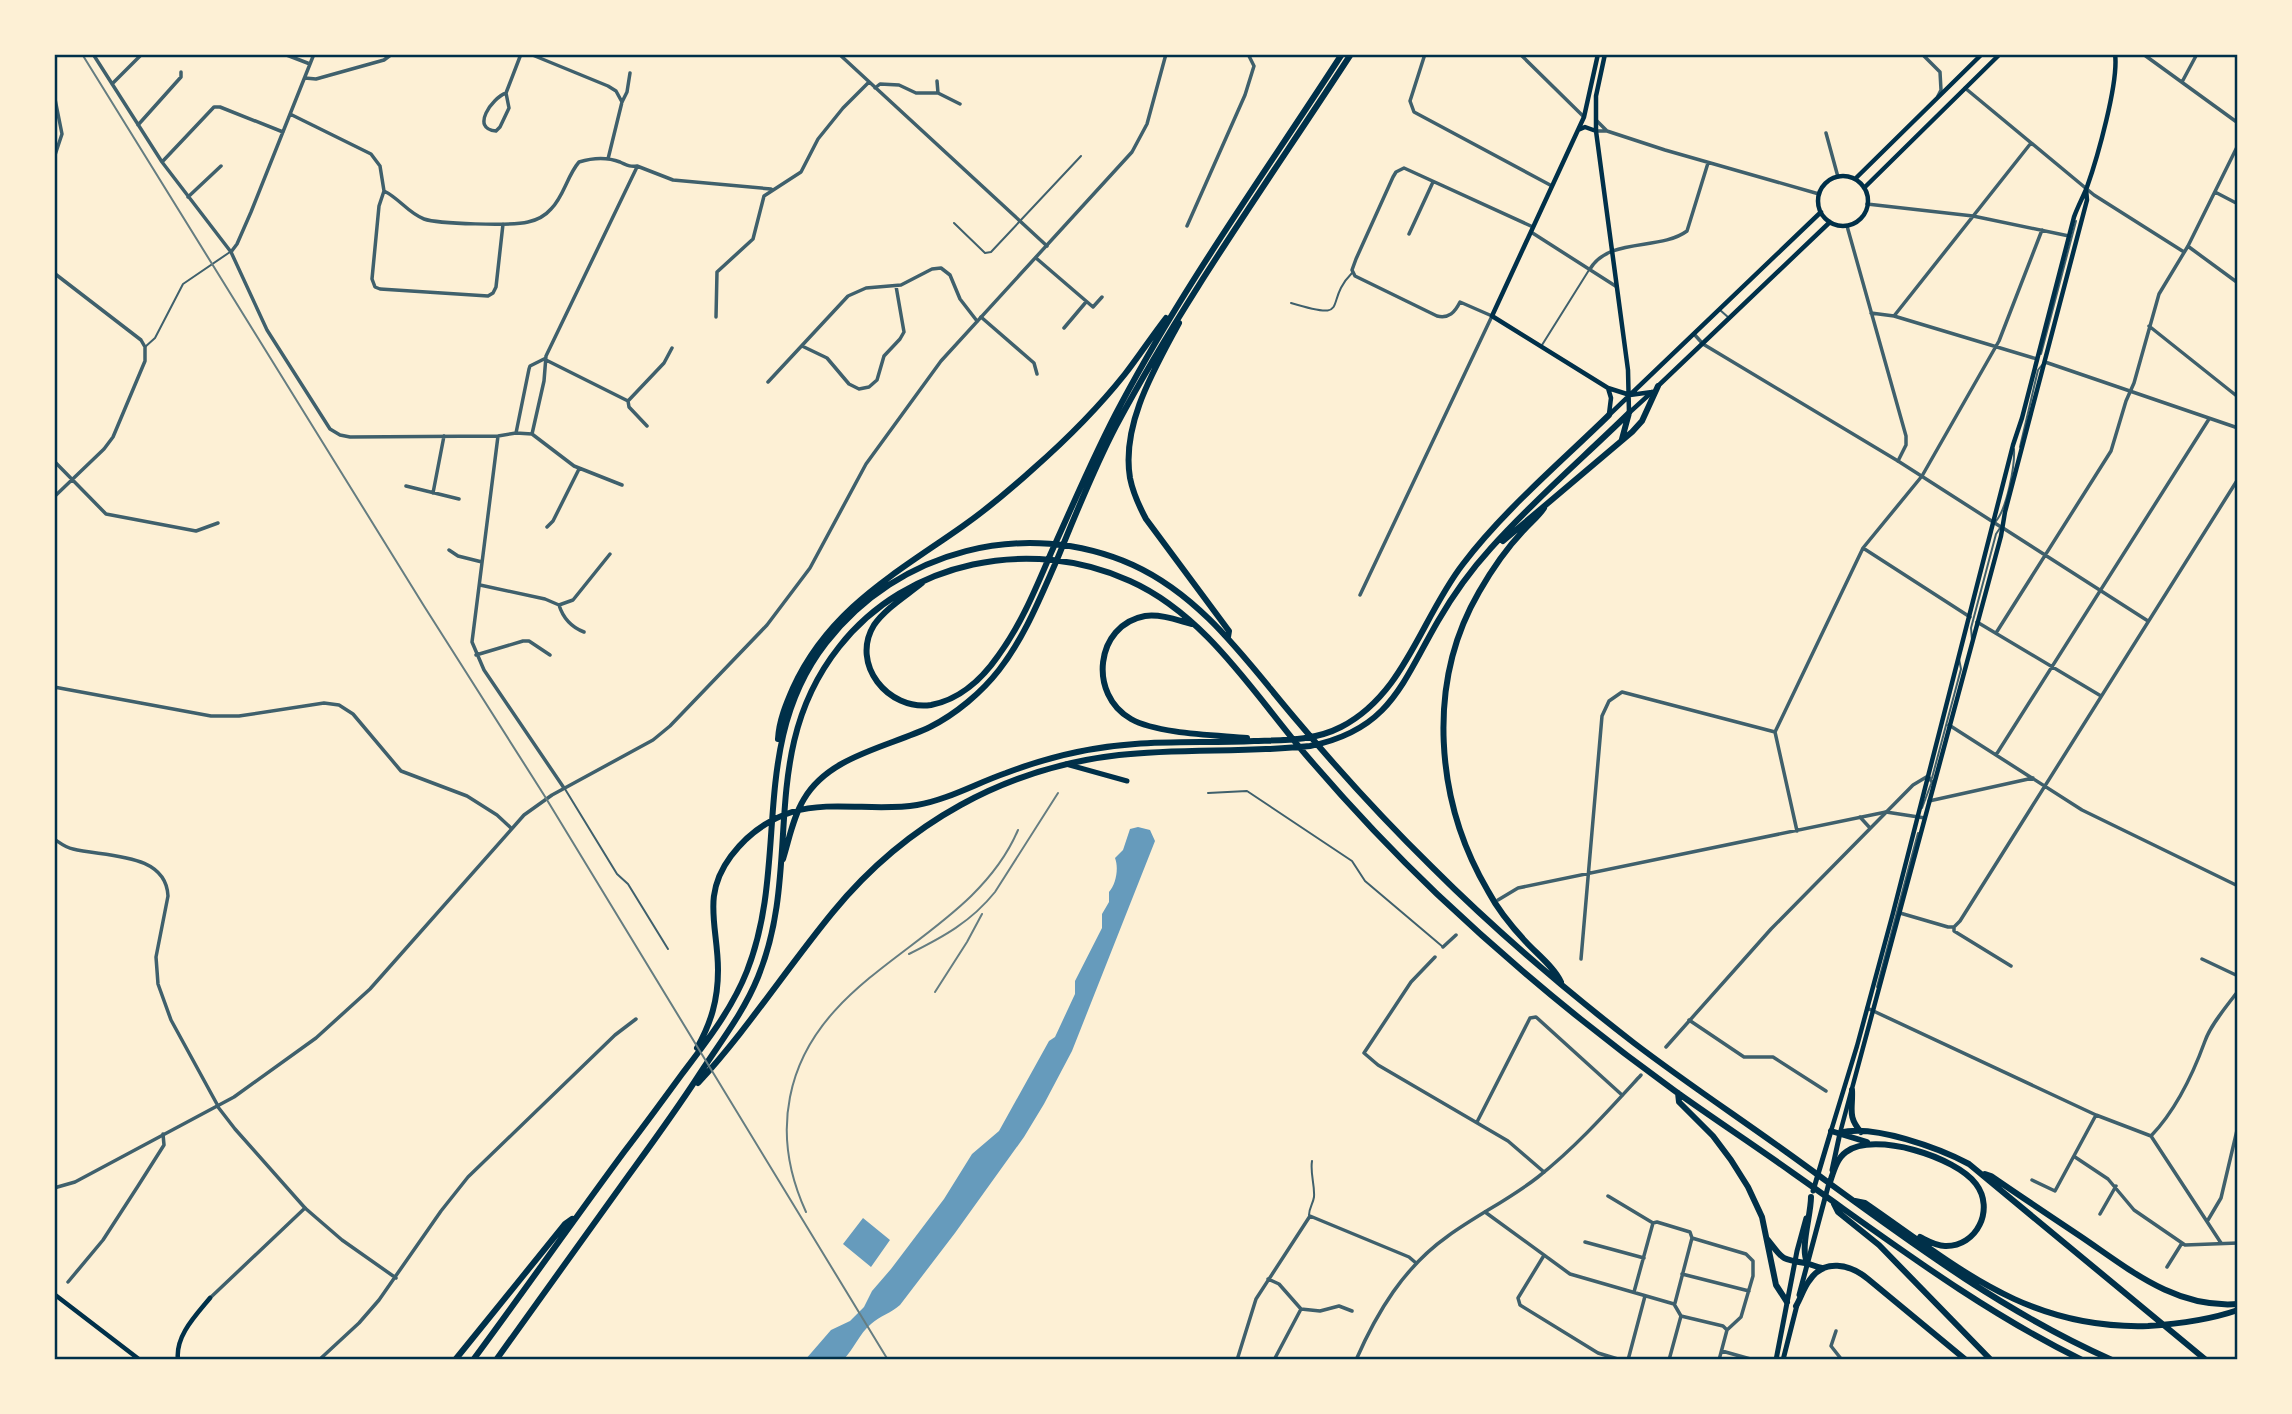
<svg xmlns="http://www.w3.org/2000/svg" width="2292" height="1414" font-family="Rubik,sans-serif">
<rect width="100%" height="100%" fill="#fdf0d5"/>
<!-- water -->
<path fill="#669bbc" d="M1138 827 1150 830 1155 841 1072 1051 1044 1104 1024 1137 955 1233 900 1305C891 1313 880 1316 871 1324 859 1334 854 1349 843 1360H805L831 1330 850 1321 864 1307 872 1291 891 1269 944 1199 972 1154 999 1131 1049 1041 1055 1037 1075 994V981L1102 928V914L1109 902V892C1116 884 1119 868 1115 858L1123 850 1130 829Z
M863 1218 890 1240 871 1267 843 1244Z"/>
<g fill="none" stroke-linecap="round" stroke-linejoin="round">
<!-- service -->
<path stroke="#3f606c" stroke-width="2" d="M954 223 985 253 991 252 1081 156
M1291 303C1354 322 1322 303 1352 273
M1720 310 1729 318
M1542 345 1589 270
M145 347 155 338 183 284 230 252
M2041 354 2076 221
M2020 447 2038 370 2042 365
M1996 521C2007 508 2015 466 2014 449
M1972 640 1971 628 1996 534 2000 528
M1932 778 1961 669 1959 659
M565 789 617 874 628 884 668 949
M1208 793 1247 791 1352 861 1365 881 1443 947
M1922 808 1931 784
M1877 987 1918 833
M1309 1215C1309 1208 1313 1204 1314 1197 1315 1185 1310 1174 1312 1161"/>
<!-- minor -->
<path stroke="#3f606c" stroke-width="3.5" d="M93 54 162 162 231 252 267 330 330 429 340 435 350 437 498 436 516 433
M284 54 310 64
M530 54 608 86 616 91 622 102
M839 54 1047 246
M1425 54 1410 101 1414 112 1552 186
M1520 54 1584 117
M1922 54 1940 72 1941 90 1938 96
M2143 54 2238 123
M305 78 316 79 384 60 392 54
M937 81 938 93
M2182 82 2197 54
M112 84 142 54
M875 88 880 84 899 85 916 93H938L960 104
M1965 88 2094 195 2184 252
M506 93C492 98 470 129 496 131L500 127 509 108 506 93 521 54
M54 94 62 134 54 158
M290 114 371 154 380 166 384 191C399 198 408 213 424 219 438 224 512 226 528 222 537 220 545 216 551 209 564 196 567 176 579 162 592 158 607 157 620 162 627 165 629 167 637 166L673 180 771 189
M1596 120 1607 131
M138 125 181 77V72
M1596 131H1607L1665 150 1819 194
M1826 133 1838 177
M608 159 622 102 627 92 630 73
M162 162 214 107H220L283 132
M384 191 379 206 372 279 375 287 380 289 488 296 493 293 496 287 503 224
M2215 192 2238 204
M188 197 221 166
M1867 204 1973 216 2069 236
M1187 226 1245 95 1254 66 1248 54
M1847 226 1906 436V445L1898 461
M1531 232 1617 287
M1409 234 1433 182
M2189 247 2238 283
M231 252 237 244 251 212 314 54
M1036 258 1093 307 1102 297
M1590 269C1609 237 1660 251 1687 231L1708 163
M54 273 141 340 145 347V361L113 437 104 449 54 497
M1871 313 1894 316 2037 359
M1894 316 2031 143
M716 317 717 272 753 239 764 196 801 172 818 139 843 108 869 82
M981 317 1034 363 1037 374
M2149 326 2238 397
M1064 328 1086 302
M802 346 827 358 849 384 859 389 869 387 877 380 884 356 900 339 904 332 896 286
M544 359 530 366 529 369 516 433 532 434 544 381 546 356 637 167
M544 359 628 401 629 407 647 426
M768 382 848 296 866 288 901 285 932 269 941 268 950 275 960 299 977 321
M628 401 664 363 672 348
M532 434 574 466 622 485
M498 436 472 642 484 670 564 788
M54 461 106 514 196 531 218 523
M406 486 459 499
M433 493 444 436
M547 527 553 521 579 469
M2003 528 2148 621
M1863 548 1970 617
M449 550 458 556 482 562
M480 585 545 599 559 605C563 618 571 627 584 632
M1360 595 1492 316 1460 302C1455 312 1449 319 1437 316L1355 276 1352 270 1356 259 1393 177 1396 172 1404 168 1533 227
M559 605 573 600 610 554
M1977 622 2101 696
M1996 633 2111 451 2126 401 2134 383 2159 294 2188 246 2238 145
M476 655 523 641H529L550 655
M54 687 211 716H239L324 703 339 705 353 714 401 771 467 796 497 815 511 828
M1949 725 2082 810 2238 886
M1996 755 2209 419
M1929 801 2033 778
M1797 831 1775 732 1863 548 1922 476 1999 341 2042 230
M54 839C60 843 66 848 73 849 105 857 166 852 168 896L156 957 158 984 171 1020 218 1106
M1498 900 1518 888 1886 812
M1900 913 1948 927H1954L1960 921 2238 479
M1954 927V931L2011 966
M1443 947 1456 935
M1435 957 1411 982 1364 1053 1378 1065 1508 1141 1544 1172
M1581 959 1602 716 1609 701 1622 692 1775 732
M2202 959 2238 976
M1867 1008 2096 1115 2151 1136 2221 1243
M1689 1020 1744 1057H1773L1826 1091
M1477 1122 1530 1018 1536 1017 1622 1095
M2151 1136C2176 1110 2193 1074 2205 1041 2211 1024 2227 1006 2238 991
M2075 1157 2108 1179 2134 1210 2185 1245 2238 1243
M2032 1180 2055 1191 2096 1115
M1608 1196 1653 1223 1657 1222 1690 1232 1692 1238
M305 1208 342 1240 396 1278
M1485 1212 1570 1274 1674 1304 1681 1316
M2100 1214 2116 1186
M2208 1220 2221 1198 2238 1126
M1692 1238 1746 1254 1753 1261V1276L1741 1317 1727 1330
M1585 1242 1644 1258
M1543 1257 1518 1298 1520 1305 1598 1353 1621 1360
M2167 1267 2182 1243
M1682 1274 1749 1291
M1268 1279 1279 1284 1301 1309 1320 1311 1339 1306 1352 1311
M68 1282 103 1240 138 1186 164 1145 163 1134
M1634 1292 1653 1223
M1675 1303 1692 1238
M1681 1316 1723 1326 1727 1330 1719 1360
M1836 1331 1831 1346 1842 1360
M1722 1351 1754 1360
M319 1360 359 1323 379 1300 441 1211 468 1177 615 1035 636 1019
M1237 1360 1256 1299 1310 1216 1409 1257 1416 1263
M1274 1360 1301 1309
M1628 1360 1645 1296
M1669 1360 1681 1316
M1843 1360H1851"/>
<!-- tertiary -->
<path stroke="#3f606c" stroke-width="3.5" d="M1694 334 1703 344 1898 461 2001 527
M2045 362 2238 428
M1886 812 1925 818
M1860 817 1870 828
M1666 1047 1771 929 1913 785 1928 776 1934 785
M54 1188 75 1182 234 1097 316 1038 370 989 524 815 552 795 653 740 670 726 767 625 810 568 866 464 941 361 1132 152 1147 124 1166 54
M210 1298 305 1208 235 1129 218 1107
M1356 1360C1377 1312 1404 1267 1448 1236 1477 1215 1510 1199 1538 1177 1576 1147 1608 1111 1641 1075"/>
<!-- secondary -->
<path stroke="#003049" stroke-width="4.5" d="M1598 54 1584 117 1492 316 1608 388 1630 395 1652 392
M1605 54 1596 96V131L1628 370 1629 413
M1578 130 1585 127 1596 131
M1818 201a25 25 0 1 1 50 0a25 25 0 1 1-50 0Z
M1855 179 1982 54
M1864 188 2000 54
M1658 386 1830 222
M1608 388 1611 398 1609 414
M1630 412 1652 392
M1609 415 1821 212
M1831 1131 1857 1046 1893 913 2013 445 2022 418 2074 217C2078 206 2083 197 2087 187 2097 159 2119 82 2115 54
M1840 1133 2001 536 2005 512 2087 200 2086 189
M54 1294 140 1360
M178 1360C175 1336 196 1315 210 1298"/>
<!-- primary -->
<path stroke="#003049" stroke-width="5" d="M1832 1170 1840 1133
M1813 1191 1831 1131
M1799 1295 1829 1183
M1776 1360 1797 1251 1806 1218
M1783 1360 1797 1305"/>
<!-- trunk -->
<path stroke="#003049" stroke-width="5" d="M1066 764 1127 781"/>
<!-- motorway -->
<path stroke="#003049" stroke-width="6" d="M1179 323C1155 368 1121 424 1130 478 1133 493 1139 506 1146 519L1229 631 1228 637
M1622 439 1629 413
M1544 508C1538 517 1530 523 1523 531 1506 549 1491 571 1479 592 1426 683 1435 801 1488 891 1498 910 1512 927 1526 942 1537 954 1554 967 1561 982
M1503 541 1632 432 1642 421 1658 386
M922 583C906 596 886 608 874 625 850 664 888 711 931 705 959 700 982 679 998 656 1021 625 1036 588 1051 553 1074 503 1095 452 1121 404 1186 282 1267 170 1342 54
M1192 624C1177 620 1161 614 1145 616 1095 625 1088 695 1131 719 1158 734 1215 735 1247 738
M778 739C779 721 786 704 793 688 829 609 895 574 963 526 987 509 1011 489 1033 469 1066 440 1098 408 1125 374 1139 356 1152 336 1166 318
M783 859C789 840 793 817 804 799 829 756 888 747 930 727 956 714 982 692 999 670 1024 638 1040 598 1056 562 1075 516 1093 470 1116 426 1185 297 1271 177 1351 54
M697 1048C711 1023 718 1000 718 970 718 926 701 896 731 856 747 835 767 820 792 812 832 800 876 812 917 805 947 800 977 783 1006 773 1048 757 1090 747 1135 744 1174 741 1214 743 1254 741 1284 740 1314 741 1341 727 1405 694 1421 618 1463 564 1503 511 1561 462 1609 415
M698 1083C747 1030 787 968 833 912 906 823 1005 768 1119 755 1183 748 1247 753 1310 746 1390 730 1402 683 1438 621 1453 595 1471 570 1491 548 1534 500 1583 458 1629 413
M1852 1090C1853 1109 1847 1116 1861 1132
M1678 1093 1679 1102 1713 1136 1731 1160 1748 1187 1762 1217 1776 1285 1787 1302
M1831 1131 1867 1142
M1840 1133C1872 1123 1941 1149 1969 1164L2206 1360
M1985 1174 1991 1176C2020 1196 2050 1216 2080 1236 2129 1269 2175 1309 2238 1304
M1829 1185C1833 1174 1836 1159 1846 1152 1874 1131 1956 1157 1976 1184 1995 1209 1977 1247 1945 1246 1936 1246 1928 1241 1920 1237
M1855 1201 1865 1203C1958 1267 2027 1330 2148 1326 2179 1324 2209 1320 2238 1310
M1834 1204 1838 1212 1879 1245 1991 1360
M1768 1240C1783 1259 1780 1259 1805 1263 1811 1264 1816 1267 1822 1268
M1807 1262C1800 1248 1811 1215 1811 1197
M1796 1306C1801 1298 1803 1289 1809 1281 1824 1258 1850 1264 1868 1279L1966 1360
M455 1360 565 1224 572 1219
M473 1360C524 1291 573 1221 624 1152 644 1126 663 1100 682 1074 707 1041 732 1009 747 971 790 862 748 743 826 643 898 550 1025 517 1133 565 1205 598 1249 665 1299 723 1341 773 1385 821 1432 867 1495 930 1563 988 1634 1043 1689 1085 1747 1123 1803 1164 1902 1236 1999 1310 2112 1360
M496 1360C538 1302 580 1244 621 1186 647 1150 673 1115 697 1078 718 1045 743 1014 758 977 804 865 756 752 839 647 907 560 1031 536 1130 581 1206 615 1254 694 1306 755 1347 803 1391 850 1437 894 1512 965 1592 1031 1675 1091 1714 1119 1754 1145 1793 1173 1887 1239 1978 1309 2082 1360"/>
<!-- rail -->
<path stroke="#657d81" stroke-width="2" d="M82 54 424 606 544 795 888 1360
M909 954C943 937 971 922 995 892L1058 793
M935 992 967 942 982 914
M806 1212C789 1175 782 1137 790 1097 815 968 970 943 1018 830"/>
</g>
<!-- border -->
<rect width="2292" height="1414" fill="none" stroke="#fdf0d5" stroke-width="112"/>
<rect x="56" y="56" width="2180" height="1302" fill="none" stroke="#003049" stroke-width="2.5"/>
</svg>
